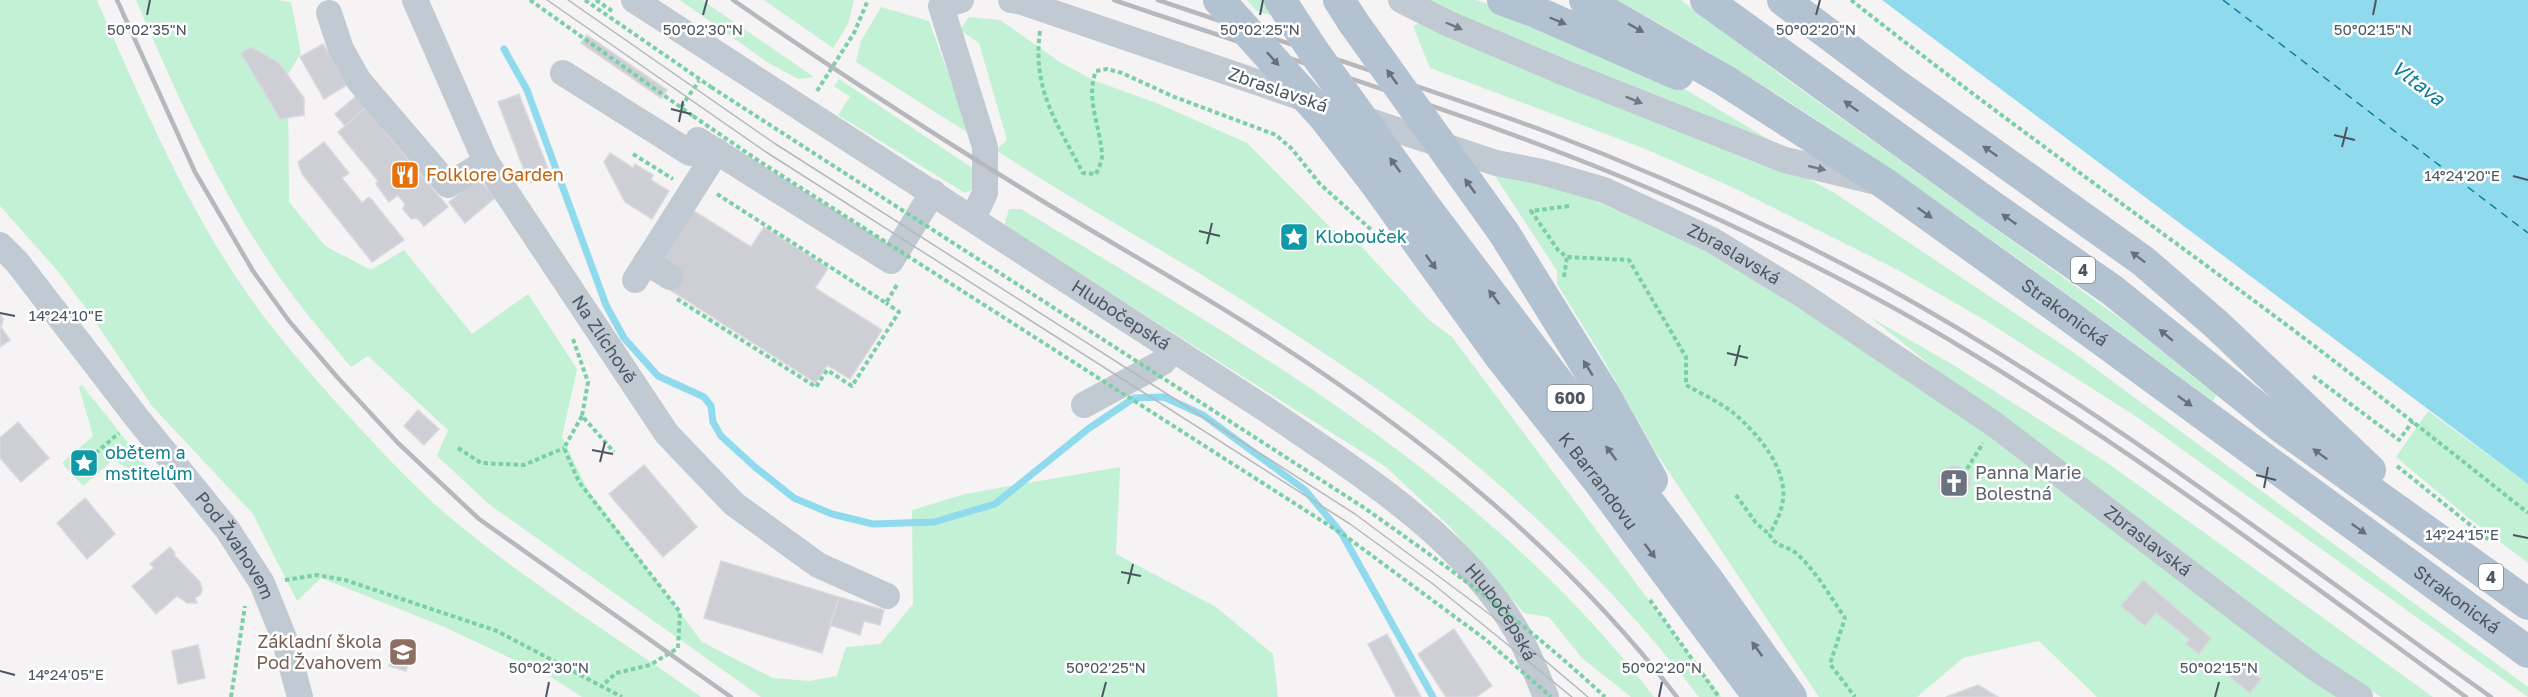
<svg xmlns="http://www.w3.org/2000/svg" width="2528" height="697" font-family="'Golos Text',sans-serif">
<rect width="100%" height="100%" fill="#f5f3f3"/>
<!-- green -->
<path fill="#c3f1d5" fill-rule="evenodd" d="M0 0H97C138 94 182 197 240 283 274 334 315 379 357 425 391 462 429 502 469 533 543 592 624 642 701 697H582L551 677 442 626 321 578 297 601 253 514 152 406 88 311 56 269 0 206Z
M136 0H277L291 2 301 53 288 74 289 202 325 246 371 270 404 250 472 334 528 294 577 369 562 437 587 489 702 642 773 678 810 681 837 676 846 647 880 644 913 604 912 510 965 494 1120 467 1116 554 1216 607 1273 654 1278 697H761L490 505 437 456 448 430 368 356 351 367C323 333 294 300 270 263 215 182 175 90 136 0Z
M680 0H702L814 77 798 79 767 62Z
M764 0H854L848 24 833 48Z
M1247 0H1265L1276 17 1257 11Z
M1414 0H1476L1514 13 1683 88 1788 151Z
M1617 0H1681L1778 73 2124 321 2216 395 2213 401C2020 260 1827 114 1617 0Z
M881 7 929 21 970 134 856 62 861 41Z
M969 17 1000 20 1060 62 1093 80 1159 104 1247 143 1332 229 1360 245 1429 320 1452 337 1721 697H1699C1627 603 1544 520 1452 445 1395 399 1332 358 1270 318 1181 259 1085 209 996 150L1007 140 979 43 960 30Z
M1425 20 1793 171 1833 192 2070 350 2528 687V697L2137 417 1983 319 1896 269 1734 188 1643 148 1430 68 1413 26Z
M839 79 977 171 975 188 965 193 838 115 850 97 834 86Z
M1495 176 1551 182 1710 251 1981 425 2343 697H2097L2039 641 1963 658 1917 697H1819L1655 451 1602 357 1557 284V271ZM1949 466 1961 468 1970 478 1968 491 1958 498 1945 496 1938 485 1941 473ZM2143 581 2211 638 2199 654 2186 644 2189 639 2156 613 2122 606ZM2241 663 2261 679 2250 692 2230 677Z
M1009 209H1021C1250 347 1489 481 1654 697H1631L1582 658 1549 617 1524 613 1450 527 1386 467 1004 226Z
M1870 317 1955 366 2106 462 2433 697H2381L2314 653 1975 400Z
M82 385 158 480 154 483 113 460 83 486 62 463 93 436 79 387Z
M2428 411 2528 484V563L2471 520 2396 457Z"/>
<!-- water -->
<path fill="#90daee" d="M1882 0H2528V484Z"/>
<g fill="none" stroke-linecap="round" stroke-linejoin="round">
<!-- stream -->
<path stroke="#90daee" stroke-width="7" d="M504 49 527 90 606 305 624 338 658 376 704 397 711 406 713 422 721 436 755 467 794 498 832 514 873 524 934 522 995 504 1088 429 1134 398 1164 397 1203 415 1305 490 1342 534 1433 697"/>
<!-- ferry -->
<path stroke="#0c7c9b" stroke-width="1.5" stroke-dasharray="8 6" stroke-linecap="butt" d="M2223 0 2528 233"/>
</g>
<!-- building -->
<path fill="#cdcfd5" stroke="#d7d9de" stroke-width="1.5" d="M587 35 667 90 661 98 581 43Z
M323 44 347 85 324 99 300 57Z
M251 47 279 63 304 98V115L280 119 241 53Z
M360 93 369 105 345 126 335 114Z
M519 94 550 174 529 183 498 102Z
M369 105 386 126 383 129 448 207 424 226 417 218 411 219 403 209 405 204 398 195 389 202 376 184 378 181 338 132Z
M324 142 349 173 342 178 362 203 369 197 372 200 404 240 372 262 302 174 298 162Z
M610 153 633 168 635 164 653 175 651 180 669 191 652 219 625 202 604 162Z
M478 178 495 198 465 223 449 202Z
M686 206 751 247 764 227 828 268 815 288 882 330 850 379 827 365 816 383 667 288 655 255Z
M0 314 3 319 1 327 10 340 0 347Z
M418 410 439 429 424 445 404 426Z
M18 422 49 458 21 482 0 458V438Z
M644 465 697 527 663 557 609 494Z
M1938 482a16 16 0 1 1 32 0a16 16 0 1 1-32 0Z
M85 498 115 534 87 559 57 523Z
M170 547 175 553 174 555 200 582 202 590 200 595 195 598 197 603H187L177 596 156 614 132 586 154 568 150 564Z
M721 561 839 597 822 653 704 618Z
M2143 580 2211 638 2199 654 2186 644 2189 639 2156 613 2145 626 2121 606Z
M839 597 884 610 880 625 864 621 860 635 830 625Z
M1454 629 1492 686 1476 697H1446L1418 654Z
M1387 634 1421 697H1396L1368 644Z
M396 642 413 647 406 671 389 666Z
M198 645 205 678 178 684 172 651Z
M2241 663 2261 679 2250 693 2230 677Z
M1978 685 1998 697H1946Z"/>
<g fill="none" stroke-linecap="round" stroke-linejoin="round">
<!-- path -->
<path stroke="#7ad0a6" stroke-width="4" stroke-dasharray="4.5 3" stroke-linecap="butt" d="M530 0 693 116
M585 0 711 87
M596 0 612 11
M1851 0C1994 113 2142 217 2288 326 2369 387 2449 450 2528 513
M1040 31C1032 90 1057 123 1083 173L1096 174C1098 169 1102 162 1102 156 1101 128 1085 99 1096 71L1107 69 1122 73 1172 96 1276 135 1292 149 1320 184 1376 234
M817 91 854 33 868 0
M681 107 699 81
M633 154 673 179
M717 194 886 303 898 283
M1569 206 1531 211 1558 250 1567 257 1629 260 1686 357V385C1700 393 1717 401 1731 411 1757 432 1793 473 1781 509 1779 518 1773 526 1770 535 1774 546 1787 546 1796 553 1816 571 1830 596 1845 618L1830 664 1855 697
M1564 277 1567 257
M677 299 816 387 827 370 852 386 899 312 886 303
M573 339 588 382 582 416 614 452
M2313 376 2399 440 2413 421
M582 416 564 448 579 482 680 612 678 648 650 665 616 673 602 686
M458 448 481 463 524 465 564 448
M84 463 119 433
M2397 466 2489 540
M1967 469 1983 443
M1736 495 1756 523 1770 535
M285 580 317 575 345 580 497 631 622 697
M1650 600 1719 697
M231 697 245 606"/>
<!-- minor -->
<g stroke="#c1cad2" stroke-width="26">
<path id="s1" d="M415 0 486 162 667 434 734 504 818 565 887 596"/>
<path id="s2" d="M634 0 1264 408C1354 470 1460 534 1516 630 1528 651 1537 675 1546 697"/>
<path d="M961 0 941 6 985 147V193L973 218"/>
<path d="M1011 0 1022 2 1312 101"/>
<path d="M1401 0 1447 23 1565 73 1785 160 1873 181"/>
<path d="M329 13 341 49 359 81 448 185 486 162"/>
<path d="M563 73 690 153 698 140 891 261 933 192"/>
<path id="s3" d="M1355 116 1496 163 1542 172 1604 190 1712 240 1801 294 1994 424 2255 623 2314 667 2360 697"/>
<path id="s4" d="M0 245 17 262 137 418 227 529 262 583 284 638 300 697"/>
<path d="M646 262 670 277"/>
<path d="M635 280 717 151"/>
<path d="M1084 405 1163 362 1173 349"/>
</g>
<!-- major -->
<g stroke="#b3c2d1" stroke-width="32">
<path d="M1339 0 1353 22"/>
<path d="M1503 0 1534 11 1678 74"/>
<path id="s5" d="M1585 0 1724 80 1884 183 2065 313 2528 652"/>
<path d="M1706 0 1990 205 2112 290 2284 429 2528 604"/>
<path d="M1783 0 1895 84 2143 261 2216 324 2370 470"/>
<path id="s6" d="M1373 180 1499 355 1597 479 1759 697"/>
<path d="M1429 212 1710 583 1791 697"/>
<path d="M1504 233 1607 399 1652 480"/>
</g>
<!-- tram -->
<path stroke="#b5b8bd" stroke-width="1.5" d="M547 0 766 152 1350 524 1433 584 1572 697
M568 0 774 143 1355 514 1496 619 1588 697"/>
<!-- rail -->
<path stroke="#b5b8bd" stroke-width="4.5" d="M117 0 195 172 253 271 289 321 338 378 398 443 479 519 731 697
M733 0C831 68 930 132 1031 194 1107 241 1185 284 1260 332 1417 432 1563 549 1677 697
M1114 0C1318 70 1526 129 1722 221 1805 260 1888 302 1966 350 2140 455 2302 578 2466 697
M1158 0C1288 44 1419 85 1547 132 1663 176 1777 228 1886 287 2100 405 2292 556 2491 697"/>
<!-- path-bridge -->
<path stroke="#7ad0a6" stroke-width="4" stroke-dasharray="4.5 3" stroke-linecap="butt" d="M711 87 1363 507C1447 566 1530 627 1605 697
M693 116 759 161 1344 535 1485 639 1551 697"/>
<!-- major-bridge -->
<path stroke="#b3c2d1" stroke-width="32" d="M1219 0 1324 117 1373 180
M1280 0 1314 52 1429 212
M1353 22 1504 233"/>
</g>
<!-- one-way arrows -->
<defs><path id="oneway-solid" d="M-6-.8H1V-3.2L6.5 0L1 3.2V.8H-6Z" transform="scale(1.5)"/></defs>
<g fill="#64717d">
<use href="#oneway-solid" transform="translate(1558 21) rotate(23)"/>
<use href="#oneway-solid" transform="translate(1636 28) rotate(29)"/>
<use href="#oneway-solid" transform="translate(1273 59) rotate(48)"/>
<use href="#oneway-solid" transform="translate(1392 77) rotate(-126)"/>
<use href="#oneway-solid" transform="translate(1851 106) rotate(-144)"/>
<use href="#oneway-solid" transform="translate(1990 151) rotate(-145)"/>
<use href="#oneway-solid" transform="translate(1395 165) rotate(-126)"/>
<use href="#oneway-solid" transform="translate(1470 186) rotate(-126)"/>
<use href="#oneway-solid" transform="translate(1925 213) rotate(36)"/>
<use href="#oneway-solid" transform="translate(2009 219) rotate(-145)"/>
<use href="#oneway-solid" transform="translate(2138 257) rotate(-143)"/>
<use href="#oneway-solid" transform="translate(1431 262) rotate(54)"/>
<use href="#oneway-solid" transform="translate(1494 297) rotate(-127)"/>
<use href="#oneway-solid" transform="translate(2166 335) rotate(-140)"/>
<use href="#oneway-solid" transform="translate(1588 368) rotate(-122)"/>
<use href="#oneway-solid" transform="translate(2185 401) rotate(36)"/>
<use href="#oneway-solid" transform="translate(1611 453) rotate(-127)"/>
<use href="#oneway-solid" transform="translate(2320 454) rotate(-144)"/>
<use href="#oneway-solid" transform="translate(2359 529) rotate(36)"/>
<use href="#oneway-solid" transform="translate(1650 551) rotate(53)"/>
<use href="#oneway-solid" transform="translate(1757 649) rotate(-126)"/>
</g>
<g fill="#6e7983">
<use href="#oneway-solid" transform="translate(1454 26) rotate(23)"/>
<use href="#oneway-solid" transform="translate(1634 100) rotate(22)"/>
<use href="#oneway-solid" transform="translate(1817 168) rotate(13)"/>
</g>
<!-- ticks -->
<path fill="none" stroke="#4a5661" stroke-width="2" d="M147 15 150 0M703 15 707 0M1260 15 1263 0M1816 15 1820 0M2373 15 2376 0M671 109 691 114M679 122 683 101M2334 135 2355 140M2342 147 2347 127M2513 176 2528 180M1199 231 1220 236M1207 244 1212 223M0 313 15 316M1727 353 1748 358M1735 366 1740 345M592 450 613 454M600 462 605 442M2256 475 2276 480M2264 488 2268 467M2513 535 2528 538M1121 572 1141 576M1128 584 1133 564M0 671 15 675M546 697 549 682M1102 697 1106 682M1659 697 1662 682M2215 697 2219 682"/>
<!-- icons -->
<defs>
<g id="restaurant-square" transform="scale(1.5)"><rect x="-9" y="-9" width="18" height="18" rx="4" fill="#e8710a" stroke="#fff"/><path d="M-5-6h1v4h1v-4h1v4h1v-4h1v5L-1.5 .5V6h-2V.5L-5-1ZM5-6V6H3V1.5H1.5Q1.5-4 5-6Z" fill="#fff"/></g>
<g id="sight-square" transform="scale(1.5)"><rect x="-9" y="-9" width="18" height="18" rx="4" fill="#0f9aa8" stroke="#fff"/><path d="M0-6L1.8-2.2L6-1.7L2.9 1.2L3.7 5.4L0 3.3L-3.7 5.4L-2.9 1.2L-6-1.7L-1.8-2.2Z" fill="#fff"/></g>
<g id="church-square" transform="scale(1.5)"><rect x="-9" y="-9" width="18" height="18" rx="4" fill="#6b7280" stroke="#fff"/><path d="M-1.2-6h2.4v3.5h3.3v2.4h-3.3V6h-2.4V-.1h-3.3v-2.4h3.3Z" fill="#fff"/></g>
<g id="school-square" transform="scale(1.5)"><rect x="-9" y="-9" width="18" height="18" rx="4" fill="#8d6e63" stroke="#fff"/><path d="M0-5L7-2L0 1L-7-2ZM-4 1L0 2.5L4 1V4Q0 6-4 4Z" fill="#fff"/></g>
</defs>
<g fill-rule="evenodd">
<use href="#restaurant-square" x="405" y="175"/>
<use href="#sight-square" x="1294" y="237"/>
<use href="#sight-square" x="84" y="463"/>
<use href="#church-square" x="1954" y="483"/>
<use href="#school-square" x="403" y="652"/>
</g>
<g text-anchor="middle" stroke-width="5" stroke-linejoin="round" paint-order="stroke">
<!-- shield labels -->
<g fill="#fff" stroke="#808990" stroke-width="1.5">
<rect x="2071" y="257" width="24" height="26" rx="4.5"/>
<rect x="1547.5" y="385" width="45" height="26" rx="4.5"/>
<rect x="2479" y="564" width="24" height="26" rx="4.5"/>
</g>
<g font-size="16" font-weight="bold" fill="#4a5661">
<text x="2083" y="276">4</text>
<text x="1570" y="404">600</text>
<text x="2491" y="583">4</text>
</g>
<!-- street labels -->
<g font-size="18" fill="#4a5661" stroke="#fff">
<text transform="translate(1278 90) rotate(19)" y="6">Zbraslavská</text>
<text dy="6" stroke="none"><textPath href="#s3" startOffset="405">Zbraslavská</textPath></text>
<text dy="6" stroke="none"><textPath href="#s5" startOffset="573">Strakonická</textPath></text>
<text dy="6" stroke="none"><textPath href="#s2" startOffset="580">Hlubočepská</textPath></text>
<text dy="6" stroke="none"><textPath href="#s1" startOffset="390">Na Zlíchově</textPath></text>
<text dy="6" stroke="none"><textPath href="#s6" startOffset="376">K Barrandovu</textPath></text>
<text dy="6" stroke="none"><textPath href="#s3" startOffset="909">Zbraslavská</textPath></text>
<text dy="6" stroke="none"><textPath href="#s4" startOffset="382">Pod Žvahovem</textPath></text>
<text dy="6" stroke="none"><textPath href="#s5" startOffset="1059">Strakonická</textPath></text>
<text dy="6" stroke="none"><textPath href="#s2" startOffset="1066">Hlubočepská</textPath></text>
</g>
<!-- food labels -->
<g font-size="18" fill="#c56008" stroke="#fff" text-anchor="start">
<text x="426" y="181">Folklore Garden</text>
</g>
<!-- culture labels -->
<g font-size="18" fill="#0d838f" stroke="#fff" text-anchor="start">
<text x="1315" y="243">Klobouček</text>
<text x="105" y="459">obětem a<tspan x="105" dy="21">mstitelům</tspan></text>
</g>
<!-- worship labels -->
<g font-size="18" fill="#5b616d" stroke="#fff" text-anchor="start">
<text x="1975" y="479">Panna Marie<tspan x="1975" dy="21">Bolestná</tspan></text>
</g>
<!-- education labels -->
<g font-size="18" fill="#785e54" stroke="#fff" text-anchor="end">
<text x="382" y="648">Základní škola<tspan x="382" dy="21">Pod Žvahovem</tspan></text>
</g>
<!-- water labels -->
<g font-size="20" font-style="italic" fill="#0c7c9b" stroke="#fff">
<text transform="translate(2418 83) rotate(37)" y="7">Vltava</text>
</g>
</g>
<g font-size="15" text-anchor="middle" fill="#4a5661" stroke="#fff" stroke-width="5" stroke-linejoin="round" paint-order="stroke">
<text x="703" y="35">50°02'30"N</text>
<text x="1260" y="35">50°02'25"N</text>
<text x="1816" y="35">50°02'20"N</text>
<text x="2373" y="35">50°02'15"N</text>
<text x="147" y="35">50°02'35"N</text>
<text x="2462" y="181">14°24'20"E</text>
<text x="66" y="321">14°24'10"E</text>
<text x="2462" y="540">14°24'15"E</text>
<text x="549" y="673">50°02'30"N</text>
<text x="1106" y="673">50°02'25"N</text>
<text x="1662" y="673">50°02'20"N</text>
<text x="2219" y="673">50°02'15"N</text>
<text x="66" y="680">14°24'05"E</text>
</g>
</svg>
